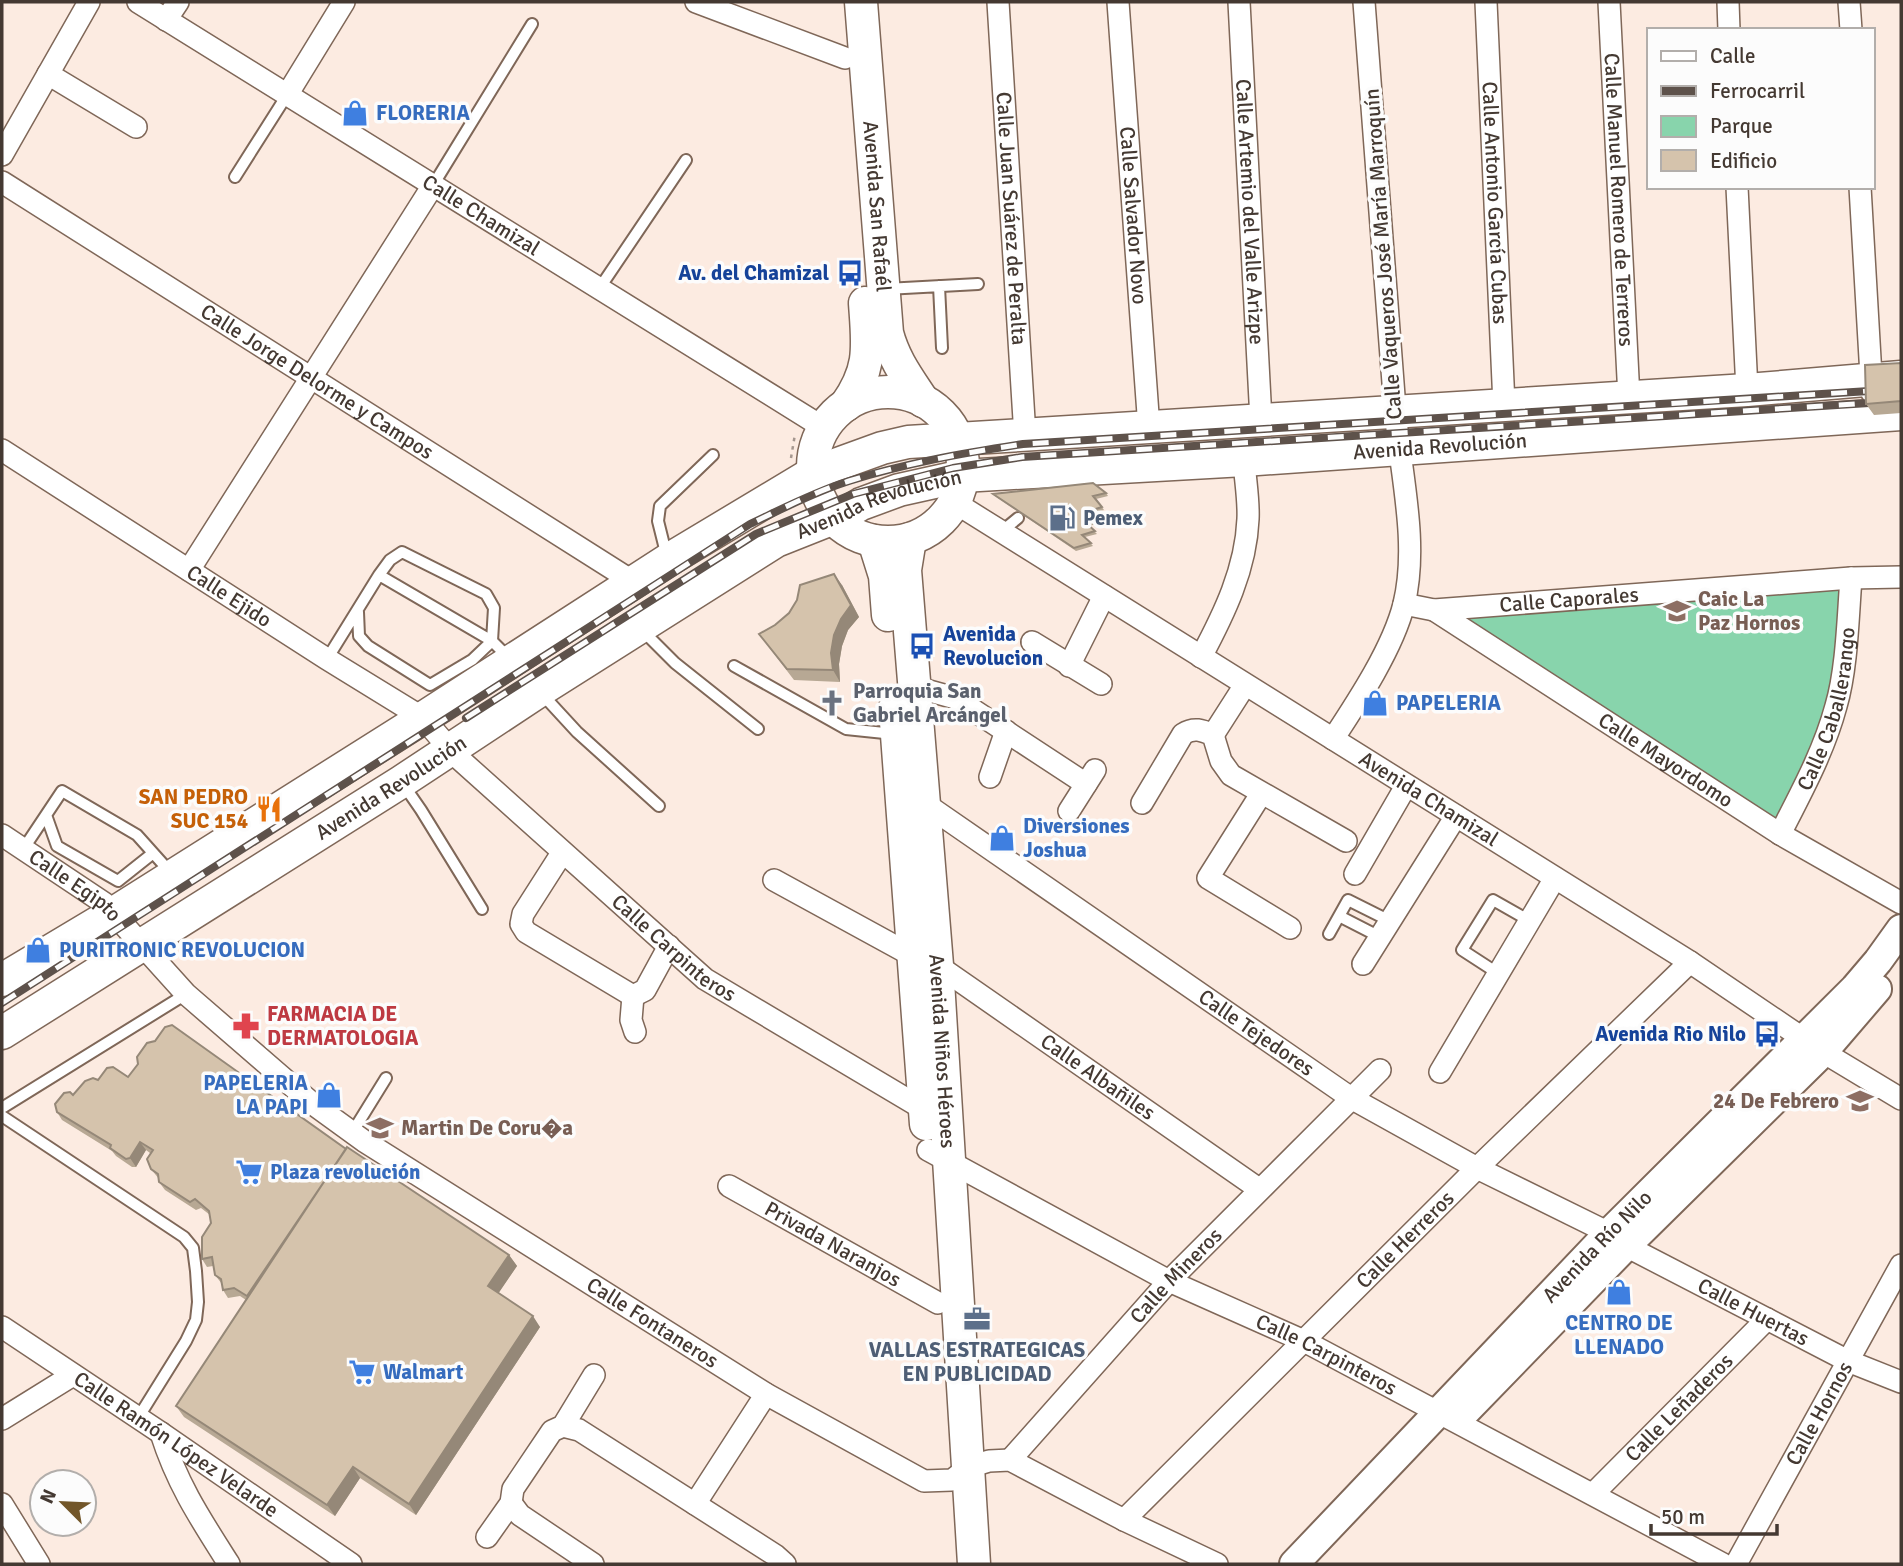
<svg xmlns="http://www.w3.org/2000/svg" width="1903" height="1566" font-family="Signika,sans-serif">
<rect width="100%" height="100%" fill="#fcebe1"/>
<!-- green -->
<path fill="#88d4ac" d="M1846 585 1835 703 1781 828 1434 610Z"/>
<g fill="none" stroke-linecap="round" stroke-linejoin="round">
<!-- lane casing -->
<g stroke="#7f6758" stroke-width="14">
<path id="lane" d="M235 177 287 95
M432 187 532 24
M939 286 942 348
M599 289 686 160
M886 289 978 284
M1001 532 1018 518
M667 557 658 521 660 506 713 455
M358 612 359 636 368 646 430 685 472 660 492 641 379 575
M643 631 675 663 758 729
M327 659 379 575 390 560 402 552 486 594 494 608 492 641 510 659
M734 666 846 729 894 734
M542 694 577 732 659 806
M403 784 421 810 482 909
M46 815 57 846 118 881 152 854
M24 848 62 791 137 835 171 873
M1339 916 1380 937
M1329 934 1348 900 1390 921
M1499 974 1462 950 1493 900 1530 921
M2 1108 186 994
M2 1116 184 1237 193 1248 196 1271 198 1302 196 1320 186 1341 138 1418
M352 1133 386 1078"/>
</g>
<!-- street casing -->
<g stroke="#7f6758" stroke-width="24">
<g id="street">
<path id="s1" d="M138 2 824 428"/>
<path d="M696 2 845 58"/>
<path id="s2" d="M998 2 1025 436"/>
<path id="s3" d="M1118 2 1149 428"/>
<path id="s4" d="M1239 2 1261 420"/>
<path id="s5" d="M1486 2 1504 405"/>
<path id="s6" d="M1609 2 1629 398"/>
<path d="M1728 2 1729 30"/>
<path d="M1849 2 1851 30"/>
<path d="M166 20 178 2"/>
<path d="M48 74 136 127"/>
<path d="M287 95 344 2"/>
<path d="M2 155 89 2"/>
<path id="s7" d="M2 182 632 581"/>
<path d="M1737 187 1747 390"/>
<path d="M1860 187 1872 393"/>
<path id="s8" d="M2 450 327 659 423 718 456 756 705 979 925 1110"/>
<path id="s9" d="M954 502 1690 962 1823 1052 1901 1099"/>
<path d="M189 570 432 187"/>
<path id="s10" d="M1404 604 1434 610 1851 578 1901 577"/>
<path id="s11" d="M1434 610 1780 834 1901 903"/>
<path d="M1032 642 1101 684"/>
<path d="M1201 657C1224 614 1246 569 1248 519 1249 500 1245 479 1244 460"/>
<path d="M1069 666 1104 596"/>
<path d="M915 687 955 698 1086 784"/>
<path d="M1213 735 1245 685"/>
<path d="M1333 739C1358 701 1393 648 1404 604 1419 542 1400 471 1395 409 1384 273 1374 137 1364 2"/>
<path d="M990 777 1006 731"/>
<path d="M1261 794 1208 878 1290 928"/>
<path id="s12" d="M924 803 1351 1098 1477 1168 1609 1233 1626 1246 1848 1361 1901 1382"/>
<path d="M1142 803 1183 734C1194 727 1202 730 1213 735L1221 761 1231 775 1346 841"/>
<path d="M1069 811 1095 770"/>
<path id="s13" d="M1780 834C1801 793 1824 751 1836 706 1847 669 1848 616 1851 578"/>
<path id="s14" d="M2 835 104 903 186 994 313 1104 364 1141 766 1394 924 1481 952 1480 969 1467 989 1461 1010 1460 1124 1520 1217 1564"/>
<path d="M562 853 523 914 521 924 526 932 633 996"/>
<path d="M1355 874 1406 786"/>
<path d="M774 880 913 956"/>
<path d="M1363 964 1456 816"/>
<path id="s15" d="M937 965 1259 1189"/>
<path d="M633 996 645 990 669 946"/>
<path d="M633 996 631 1020 635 1032"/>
<path d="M1440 1072 1555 878"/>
<path id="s16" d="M928 1150 1169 1281 1304 1341 1723 1564"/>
<path id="s17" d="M729 1186 938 1303"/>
<path id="s18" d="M2 1327 161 1433 351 1564"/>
<path d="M2 1419 73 1375"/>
<path d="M563 1426 579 1430 775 1555 785 1564"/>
<path d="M161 1433C177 1484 201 1520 229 1564"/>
<path id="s19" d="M1010 1460 1169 1281 1380 1070"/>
<path id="s20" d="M1593 1494 1767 1319"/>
<path d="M511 1503 520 1515 593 1564"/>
<path d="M2 1504 39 1564"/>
<path d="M695 1504 766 1394"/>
<path id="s21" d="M1124 1520 1477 1168 1690 962"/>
<path d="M487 1537 511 1503 513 1489 552 1431 563 1426 594 1375"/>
<path id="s22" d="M1736 1564 1901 1265"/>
</g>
</g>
<!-- secondary casing -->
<g stroke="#7f6758" stroke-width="32">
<g id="secondary">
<path d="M1461 1416 1626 1246 1823 1052 1877 989"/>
<path id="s23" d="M1294 1564 1609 1233 1855 988 1878 961 1901 929"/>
</g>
</g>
<!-- primary casing -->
<g stroke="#7f6758" stroke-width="35">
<g id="primary">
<path id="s24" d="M861 2 887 333C894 360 908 378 923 401"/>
<circle cx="888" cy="467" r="75"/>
<path d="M846 405C872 368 868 347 865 303"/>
<path id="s25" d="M910 539 905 570 937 965 974 1564"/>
<path d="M874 541 885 576 888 615"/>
<path d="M895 708 926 1124"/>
<path d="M2 980 114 913 423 718 668 560 813 473 882 448 908 442 1747 390 1901 377"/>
<path id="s26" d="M2 1033 401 782 539 691 776 541 844 514 861 504 899 490 962 476 1244 460 1901 414"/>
</g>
</g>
<!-- path -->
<path stroke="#a5978f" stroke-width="2.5" stroke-dasharray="3.5 5" stroke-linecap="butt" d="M791 458 795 434"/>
<!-- lane -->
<use href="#lane" stroke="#fff" stroke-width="10"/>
<!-- street -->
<use href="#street" stroke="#fff" stroke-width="21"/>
<!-- secondary -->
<use href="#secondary" stroke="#fff" stroke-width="28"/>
<!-- primary -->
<use href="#primary" stroke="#fff" stroke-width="32"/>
<!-- rail casing -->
<g stroke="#5e524b" stroke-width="8">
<path id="rail" d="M466 718 756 534 853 494 953 468 1022 457 1901 401
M2 1003 750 524C782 509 814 492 849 481 906 463 964 453 1023 444L1901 389"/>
</g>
<!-- rail -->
<use href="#rail" stroke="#fcfcfc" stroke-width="5" stroke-dasharray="16" stroke-linecap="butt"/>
</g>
<!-- wall -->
<path fill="#b7a894" d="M1901 363V413L1874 415 1866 404Z
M1106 493 1108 496 1096 499 1104 510 1092 513 1100 523 1089 526 1097 534 1085 537 1093 546 1076 551 995 496 993 494Z
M842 585 859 617 848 630 842 646 839 664 840 682 794 680 759 634Z
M128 1077 346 1149 509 1255 517 1266 498 1293 540 1327 416 1515 360 1478 335 1516 184 1417 176 1406 246 1300 240 1296 228 1298 223 1290 222 1284 215 1275 213 1266 207 1267 202 1259 211 1223 210 1215 201 1208 196 1210 165 1190 159 1182V1179L151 1169 150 1153 146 1150 136 1167H132L116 1156 112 1151 62 1120 57 1112 73 1095 98 1080Z"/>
<!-- shaded-wall -->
<path fill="#958878" d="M834 574 842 585 859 617 848 630 842 646 839 664 840 682 833 670 831 653Z
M140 1142 146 1150 136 1167 130 1158Z
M509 1255 517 1266 496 1297 488 1286Z
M533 1316 540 1327 416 1515 409 1504Z
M353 1467 360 1478 335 1516 327 1505Z"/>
<!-- building -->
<path fill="#d5c3ac" stroke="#958878" stroke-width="2" d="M1901 363V401L1866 404 1865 365Z
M1093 483 1106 493 1093 496 1102 507 1089 511 1098 520 1086 523 1095 531 1082 535 1091 543 1074 548 993 494Z
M834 574 851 605 841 619 834 635 831 653 833 670 787 669 759 634 775 625 789 613 797 600 800 585Z
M172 1025 346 1149 247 1296 234 1288 223 1290 221 1279 215 1275 212 1257 202 1259V1237L211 1223 209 1211 195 1199 190 1202 159 1182 158 1174 151 1169 147 1159 153 1150 140 1142 130 1158 126 1159 110 1148 111 1145 57 1112 55 1104 64 1093 70 1092 73 1095 85 1081 93 1078 98 1080 107 1068 113 1067 128 1077 138 1064 137 1057 147 1043 155 1041 165 1027Z
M347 1147 509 1255 488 1286 533 1316 409 1504 353 1467 327 1505 176 1406Z"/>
<!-- icons -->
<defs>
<g id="shop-bare" transform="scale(2.1)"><path d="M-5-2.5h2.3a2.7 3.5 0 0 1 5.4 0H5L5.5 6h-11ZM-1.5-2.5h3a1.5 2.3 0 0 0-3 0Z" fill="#3f7fe0" stroke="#fcfcfc" stroke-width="2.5" paint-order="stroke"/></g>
<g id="bus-bare" transform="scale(2.1)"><path d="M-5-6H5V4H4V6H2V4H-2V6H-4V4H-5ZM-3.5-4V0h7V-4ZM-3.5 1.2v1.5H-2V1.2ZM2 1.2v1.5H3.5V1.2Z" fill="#1a4fb4" stroke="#fcfcfc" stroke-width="2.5" paint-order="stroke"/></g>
<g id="fuel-bare" transform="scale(2.1)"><path d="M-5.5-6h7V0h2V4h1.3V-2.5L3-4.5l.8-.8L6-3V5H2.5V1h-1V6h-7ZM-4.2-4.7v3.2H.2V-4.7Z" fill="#5c6f8a" stroke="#fcfcfc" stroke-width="2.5" paint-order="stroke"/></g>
<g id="school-bare" transform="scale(2.1)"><path d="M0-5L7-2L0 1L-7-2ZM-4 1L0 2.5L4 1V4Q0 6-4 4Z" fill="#8d6e63" stroke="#fcfcfc" stroke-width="2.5" paint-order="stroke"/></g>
<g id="church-bare" transform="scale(2.1)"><path d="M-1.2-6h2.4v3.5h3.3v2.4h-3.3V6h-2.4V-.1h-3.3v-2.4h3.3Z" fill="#6b7280" stroke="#fcfcfc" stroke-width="2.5" paint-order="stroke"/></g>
<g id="restaurant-bare" transform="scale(2.1)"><path d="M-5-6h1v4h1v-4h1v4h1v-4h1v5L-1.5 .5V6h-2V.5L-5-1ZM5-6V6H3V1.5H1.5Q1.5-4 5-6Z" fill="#e8710a" stroke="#fcfcfc" stroke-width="2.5" paint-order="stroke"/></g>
<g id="pharmacy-bare" transform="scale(2.1)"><path d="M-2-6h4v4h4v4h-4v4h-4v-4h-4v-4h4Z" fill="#e0444e" stroke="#fcfcfc" stroke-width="2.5" paint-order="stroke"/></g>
<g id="supermarket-bare" transform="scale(2.1)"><path d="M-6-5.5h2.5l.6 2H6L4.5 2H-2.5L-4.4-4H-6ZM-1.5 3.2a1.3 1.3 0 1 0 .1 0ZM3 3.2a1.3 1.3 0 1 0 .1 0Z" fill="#3f7fe0" stroke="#fcfcfc" stroke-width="2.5" paint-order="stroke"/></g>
<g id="office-bare" transform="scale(2.1)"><path d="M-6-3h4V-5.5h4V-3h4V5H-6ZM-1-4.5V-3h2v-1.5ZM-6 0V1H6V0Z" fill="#5c6f8a" stroke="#fcfcfc" stroke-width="2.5" paint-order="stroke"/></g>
</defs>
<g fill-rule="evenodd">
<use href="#shop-bare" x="355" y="113"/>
<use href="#bus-bare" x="850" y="273"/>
<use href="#fuel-bare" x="1062" y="518"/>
<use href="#school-bare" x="1677" y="611"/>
<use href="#bus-bare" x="922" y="646"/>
<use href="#church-bare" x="832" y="703"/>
<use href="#shop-bare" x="1375" y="703"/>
<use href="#restaurant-bare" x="269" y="809"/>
<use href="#shop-bare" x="1002" y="838"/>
<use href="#shop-bare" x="38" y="950"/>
<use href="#pharmacy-bare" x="246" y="1026"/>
<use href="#bus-bare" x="1767" y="1034"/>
<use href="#shop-bare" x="329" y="1095"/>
<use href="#school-bare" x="1860" y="1101"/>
<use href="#school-bare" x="380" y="1128"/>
<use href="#supermarket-bare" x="249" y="1172"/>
<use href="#shop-bare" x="1619" y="1292"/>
<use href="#office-bare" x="977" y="1319"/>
<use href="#supermarket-bare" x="362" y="1372"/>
</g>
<g text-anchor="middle" stroke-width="7" stroke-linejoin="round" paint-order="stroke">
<!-- shop labels -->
<g font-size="21" font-weight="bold" fill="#366cbe" stroke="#fcfcfc" text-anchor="start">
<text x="376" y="120">FLORERIA</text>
<text x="1396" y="710">PAPELERIA</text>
<text x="1023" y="833">Diversiones<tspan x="1023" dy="24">Joshua</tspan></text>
<text x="59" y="957">PURITRONIC REVOLUCION</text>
<text x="308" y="1090" text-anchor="end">PAPELERIA<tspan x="308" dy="24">LA PAPI</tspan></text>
<text x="270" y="1179">Plaza revolución</text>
<text x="1619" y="1330" text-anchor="middle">CENTRO DE<tspan x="1619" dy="24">LLENADO</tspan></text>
<text x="383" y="1379">Walmart</text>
</g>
<!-- street labels -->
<g font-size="21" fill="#443932" stroke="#fcfcfc">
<text dy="7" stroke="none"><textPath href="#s6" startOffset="198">Calle Manuel Romero de Terreros</textPath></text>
<text dy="7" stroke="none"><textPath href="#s5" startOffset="201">Calle Antonio García Cubas</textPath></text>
<text dy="7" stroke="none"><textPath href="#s24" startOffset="205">Avenida San Rafaél</textPath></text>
<text dy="7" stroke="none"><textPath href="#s4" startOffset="210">Calle Artemio del Valle Arizpe</textPath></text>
<text dy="7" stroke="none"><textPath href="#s3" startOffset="214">Calle Salvador Novo</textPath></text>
<text dy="7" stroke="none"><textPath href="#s1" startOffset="404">Calle Chamizal</textPath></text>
<text dy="7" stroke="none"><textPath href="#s2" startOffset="217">Calle Juan Suárez de Peralta</textPath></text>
<text transform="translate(1383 254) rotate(-94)" y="7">Calle Vaqueros José María Marroquín</text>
<text dy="7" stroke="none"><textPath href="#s7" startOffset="373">Calle Jorge Delorme y Campos</textPath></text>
<text dy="7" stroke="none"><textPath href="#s26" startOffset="1594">Avenida Revolución</textPath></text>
<text dy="7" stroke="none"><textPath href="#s26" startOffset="1027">Avenida Revolución</textPath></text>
<text dy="7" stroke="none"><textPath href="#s8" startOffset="270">Calle Ejido</textPath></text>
<text dy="7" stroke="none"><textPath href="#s10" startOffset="166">Calle Caporales</textPath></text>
<text dy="7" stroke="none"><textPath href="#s13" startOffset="135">Calle Caballerango</textPath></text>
<text dy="7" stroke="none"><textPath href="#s11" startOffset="276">Calle Mayordomo</textPath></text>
<text dy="7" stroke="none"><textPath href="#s26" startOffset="460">Avenida Revolución</textPath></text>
<text dy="7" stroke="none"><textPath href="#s9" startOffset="560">Avenida Chamizal</textPath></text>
<text dy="7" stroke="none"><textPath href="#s14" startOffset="89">Calle Egipto</textPath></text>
<text dy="7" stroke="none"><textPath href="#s8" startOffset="840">Calle Carpinteros</textPath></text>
<text dy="7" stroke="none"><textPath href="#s12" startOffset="404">Calle Tejedores</textPath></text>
<text dy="7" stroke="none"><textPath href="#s25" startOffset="514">Avenida Niños Héroes</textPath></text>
<text dy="7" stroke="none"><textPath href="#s15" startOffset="196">Calle Albañiles</textPath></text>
<text dy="7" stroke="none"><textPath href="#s21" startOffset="397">Calle Herreros</textPath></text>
<text dy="7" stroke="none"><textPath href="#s17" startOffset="119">Privada Naranjos</textPath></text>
<text dy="7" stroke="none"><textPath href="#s23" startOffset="439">Avenida Río Nilo</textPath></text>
<text dy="7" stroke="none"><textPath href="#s19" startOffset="248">Calle Mineros</textPath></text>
<text dy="7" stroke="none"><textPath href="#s12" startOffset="975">Calle Huertas</textPath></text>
<text dy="7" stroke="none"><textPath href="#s14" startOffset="817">Calle Fontaneros</textPath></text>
<text dy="7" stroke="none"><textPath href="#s16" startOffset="448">Calle Carpinteros</textPath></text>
<text dy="7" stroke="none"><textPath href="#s20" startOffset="122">Calle Leñaderos</textPath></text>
<text dy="7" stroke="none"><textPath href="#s22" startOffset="172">Calle Hornos</textPath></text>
<text dy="7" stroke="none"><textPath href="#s18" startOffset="210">Calle Ramón López Velarde</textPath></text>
</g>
<!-- transit labels -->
<g font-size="21" font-weight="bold" fill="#164399" stroke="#fcfcfc" text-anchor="end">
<text x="829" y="280">Av. del Chamizal</text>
<text x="943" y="641" text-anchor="start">Avenida<tspan x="943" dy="24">Revolucion</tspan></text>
<text x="1746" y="1041">Avenida Rio Nilo</text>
</g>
<!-- service labels -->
<g font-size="21" font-weight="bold" fill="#4e5e75" stroke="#fcfcfc" text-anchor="start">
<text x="1083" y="525">Pemex</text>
<text x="977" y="1357" text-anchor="middle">VALLAS ESTRATEGICAS<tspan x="977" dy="24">EN PUBLICIDAD</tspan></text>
</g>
<!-- education labels -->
<g font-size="21" font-weight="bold" fill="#785e54" stroke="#fcfcfc" text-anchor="start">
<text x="1698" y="606">Caic La<tspan x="1698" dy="24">Paz Hornos</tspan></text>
<text x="1839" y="1108" text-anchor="end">24 De Febrero</text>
<text x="401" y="1135">Martin De Coru�a</text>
</g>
<!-- worship labels -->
<g font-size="21" font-weight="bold" fill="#5b616d" stroke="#fcfcfc" text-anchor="start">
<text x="853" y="698">Parroquia San<tspan x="853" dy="24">Gabriel Arcángel</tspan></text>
</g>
<!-- food labels -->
<g font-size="21" font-weight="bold" fill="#c56008" stroke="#fcfcfc" text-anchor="end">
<text x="248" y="804">SAN PEDRO<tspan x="248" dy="24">SUC 154</tspan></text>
</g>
<!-- health labels -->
<g font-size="21" font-weight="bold" fill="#be3a42" stroke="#fcfcfc" text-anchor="start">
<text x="267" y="1021">FARMACIA DE<tspan x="267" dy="24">DERMATOLOGIA</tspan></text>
</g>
</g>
<!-- border -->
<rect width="1903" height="1566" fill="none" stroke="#443932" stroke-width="7"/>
<!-- legend -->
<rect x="1647" y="28" width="228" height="161" fill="#fcfcfc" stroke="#b2aeab" stroke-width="2"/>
<rect x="1661" y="51" width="35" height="10" fill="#ffffff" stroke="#b2aeab" stroke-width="2"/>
<text x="1710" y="63" font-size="21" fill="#443932">Calle</text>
<rect x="1661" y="86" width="35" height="10" fill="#5e524b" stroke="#b2aeab" stroke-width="2"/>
<text x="1710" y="98" font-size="21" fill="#443932">Ferrocarril</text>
<rect x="1661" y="116" width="35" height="21" fill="#88d4ac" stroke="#b2aeab" stroke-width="2"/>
<text x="1710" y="133" font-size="21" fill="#443932">Parque</text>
<rect x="1661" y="150" width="35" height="21" fill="#d5c3ac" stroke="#b2aeab" stroke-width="2"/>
<text x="1710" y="168" font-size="21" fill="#443932">Edificio</text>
<!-- north arrow -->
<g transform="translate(63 1503) rotate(294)"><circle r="33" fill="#fcfcfc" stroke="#b2aeab" stroke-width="2"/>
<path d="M0-5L12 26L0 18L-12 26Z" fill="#725629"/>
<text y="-10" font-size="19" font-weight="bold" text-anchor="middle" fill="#443932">N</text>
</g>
<!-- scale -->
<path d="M1651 1524v10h126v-10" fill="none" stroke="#443932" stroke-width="3.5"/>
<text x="1661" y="1524" font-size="21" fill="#443932" stroke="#fcfcfc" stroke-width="5" paint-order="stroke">50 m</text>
</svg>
